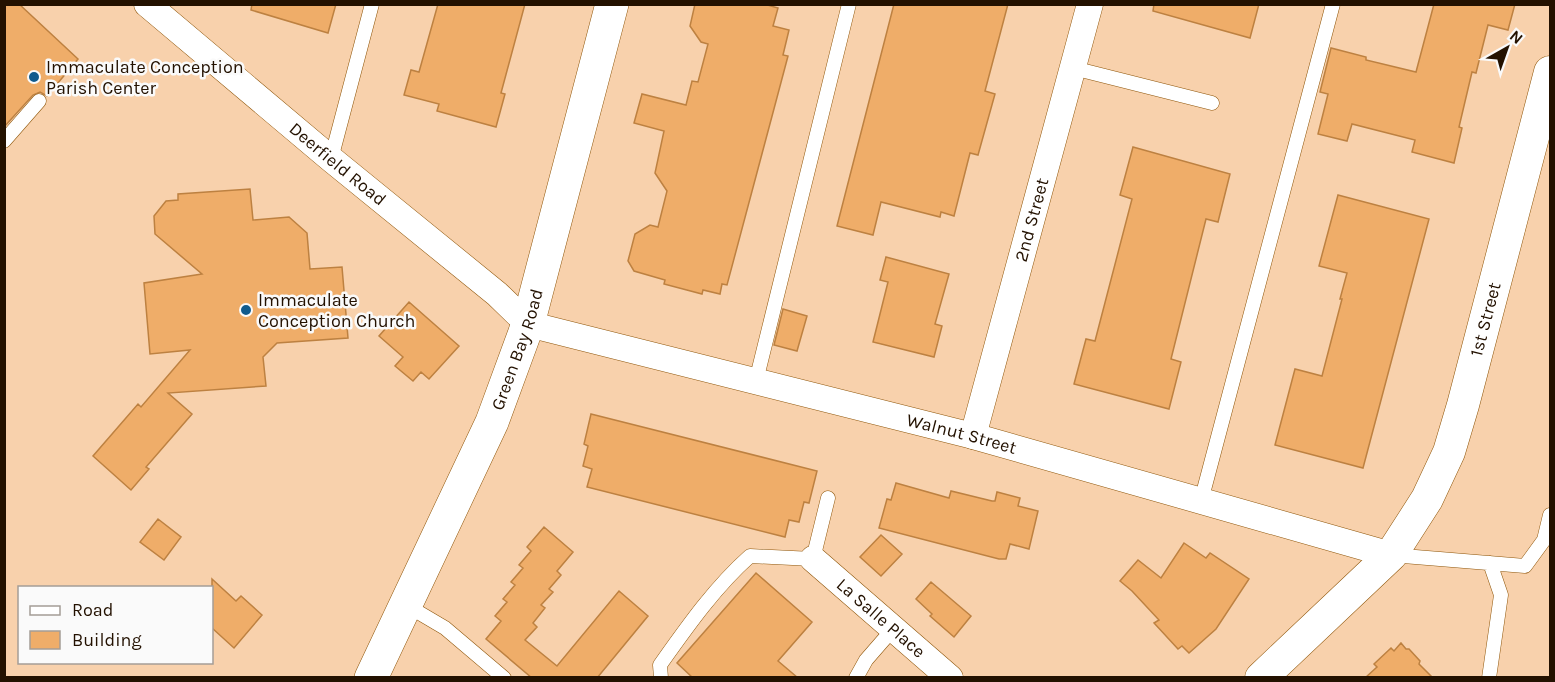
<svg xmlns="http://www.w3.org/2000/svg" width="1555" height="682" font-family="Karla,sans-serif">
<rect width="100%" height="100%" fill="#f8d1ac"/>
<!-- building -->
<path fill="#efad69" stroke="#bd8141" stroke-width="1.5" d="M4 4H19L78 59 47 96 40 92 33 95 4 127Z
M252 4H336L328 33 251 10Z
M438 4H525L501 93 505 94 496 127 437 111 439 104 404 95 411 70 419 72Z
M695 4H764L778 8 773 26 789 30 783 55 788 56 775 105 727 285 722 284 720 294 703 290 702 294 664 284 665 280 634 271 628 261 635 234 650 225 658 227 667 191 655 173 664 131 634 123 642 94 686 105 692 81 698 82 708 44 701 42 690 26Z
M894 4H1008L985 91 995 94 978 155 970 153 954 216 941 212 940 217 881 202 873 235 837 226Z
M1154 4H1259L1250 38 1153 11Z
M1434 4H1515L1508 30 1488 25 1476 73 1472 72 1459 127 1462 128 1454 163 1412 152 1415 140 1352 124 1347 141 1318 134 1328 94 1320 92 1331 48 1366 57V60L1416 72Z
M1133 147 1230 174 1218 222 1206 219 1171 359 1181 362 1169 409 1074 384 1086 339 1095 341 1132 199 1120 195Z
M250 189 253 220 289 217 307 233 310 269 342 267 348 338 277 343 263 357 266 386 168 393 192 414 146 467 149 469 131 490 93 456 138 404 141 407 190 350 150 354 144 283 202 274 155 234 154 216 166 201 178 200V194Z
M1338 195 1429 219 1363 468 1275 445 1295 369 1322 376 1342 299H1340L1347 273 1319 266Z
M886 257 949 274 935 324 942 326 934 357 873 342 888 282 880 280Z
M409 302 459 346 429 379 421 372 413 381 395 366 403 357 379 336Z
M783 309 807 316 797 351 774 345Z
M591 414 817 471 809 503 804 502 799 522 789 520 785 537 587 487 592 469 583 466 588 446 584 444Z
M896 483 949 498 951 491 992 501H995L997 492 1020 498 1018 506 1038 511 1029 549 1010 544 1006 559H999L879 528 887 499 891 500Z
M158 519 181 537 164 560 140 542Z
M544 527 573 552 557 571 561 575 549 589 553 592 541 605 545 608 533 623 537 627 525 640 557 666 619 591 648 616 597 678H532L486 639 501 621 495 616 507 602 503 599 515 585 511 582 523 568 519 565 531 551 527 547Z
M881 535 902 554 881 576 860 557Z
M1184 543 1206 558 1210 553 1249 579 1216 629 1189 653 1182 646 1178 649 1154 623 1159 620 1132 591 1120 581 1138 560 1161 578Z
M756 573 812 622 778 661 798 678H693L677 663Z
M212 579 236 601 241 596 262 615 234 648 212 628Z
M931 582 971 616 954 637 930 616 932 614 916 599Z
M1401 643 1406 649H1409L1420 661 1419 664 1433 678H1365L1377 667 1374 664 1391 648 1394 651Z"/>
<g fill="none" stroke-linecap="round" stroke-linejoin="round">
<!-- service casing -->
<g stroke="#8f560a" stroke-width="15">
<path id="service" d="M1073 68 1212 103
M4 141 39 101
M331 159 372 4
M756 381 849 4
M1201 501 1333 4
M1391 555 1525 566 1544 540 1550 515
M406 605 445 628 504 678
M661 678 660 665C687 627 715 587 750 556L813 559 828 498
M856 678 866 660 893 629
M1489 678 1501 595 1490 563"/>
</g>
<!-- minor casing -->
<g stroke="#8f560a" stroke-width="27">
<g id="minor">
<path id="s1" d="M147 4 331 159 497 294 528 324 973 436 1391 555"/>
<path id="s2" d="M973 436 1090 4"/>
<path id="s3" d="M813 559 950 678"/>
</g>
</g>
<!-- tertiary casing -->
<g stroke="#8f560a" stroke-width="33">
<g id="tertiary">
<path id="s4" d="M1261 678 1391 555 1427 499 1449 452 1463 405 1550 72"/>
</g>
</g>
<!-- secondary casing -->
<g stroke="#8f560a" stroke-width="34">
<g id="secondary">
<path id="s5" d="M371 678 492 422 528 324 612 4"/>
</g>
</g>
<!-- service -->
<use href="#service" stroke="#fff" stroke-width="14"/>
<!-- minor -->
<use href="#minor" stroke="#fff" stroke-width="26"/>
<!-- tertiary -->
<use href="#tertiary" stroke="#fff" stroke-width="32"/>
<!-- secondary -->
<use href="#secondary" stroke="#fff" stroke-width="33"/>
</g>
<!-- markers -->
<g fill="#0f5a8d" stroke="#fafafa" stroke-width="2">
<circle cx="34" cy="77" r="6"/>
<circle cx="246" cy="310" r="6"/>
</g>
<g text-anchor="middle" stroke-width="5" stroke-linejoin="round" paint-order="stroke">
<!-- poi labels -->
<g font-size="18" fill="#231100" stroke="#fafafa" text-anchor="start">
<text x="46" y="73">Immaculate Conception<tspan x="46" dy="21">Parish Center</tspan></text>
<text x="258" y="306">Immaculate<tspan x="258" dy="21">Conception Church</tspan></text>
</g>
<!-- street labels -->
<g font-size="18" fill="#231100" stroke="#fafafa">
<text dy="6" stroke="none"><textPath href="#s1" startOffset="249">Deerfield Road</textPath></text>
<text dy="6" stroke="none"><textPath href="#s2" startOffset="224">2nd Street</textPath></text>
<text dy="6" stroke="none"><textPath href="#s4" startOffset="435">1st Street</textPath></text>
<text dy="6" stroke="none"><textPath href="#s5" startOffset="360">Green Bay Road</textPath></text>
<text dy="6" stroke="none"><textPath href="#s1" startOffset="945">Walnut Street</textPath></text>
<text dy="6" stroke="none"><textPath href="#s3" startOffset="90">La Salle Place</textPath></text>
</g>
</g>
<!-- border -->
<rect width="1555" height="682" fill="none" stroke="#231100" stroke-width="12"/>
<!-- legend -->
<rect x="18" y="586" width="195" height="78" fill="#fafafa" stroke="#a49d96" stroke-width="1.5"/>
<rect x="30" y="606" width="30" height="9" fill="#ffffff" stroke="#a49d96" stroke-width="1.5"/>
<text x="72" y="616" font-size="18" fill="#231100">Road</text>
<rect x="30" y="631" width="30" height="18" fill="#efad69" stroke="#a49d96" stroke-width="1.5"/>
<text x="72" y="646" font-size="18" fill="#231100">Building</text>
<!-- north arrow -->
<g transform="translate(1507 48) rotate(40)" stroke="#fafafa" stroke-width="4.5" paint-order="stroke">
<path d="M0-4.5L10 22L0 15L-10 22Z" fill="#231100"/>
<text y="-9" font-size="16" font-weight="bold" text-anchor="middle" fill="#231100">N</text>
</g>
</svg>
